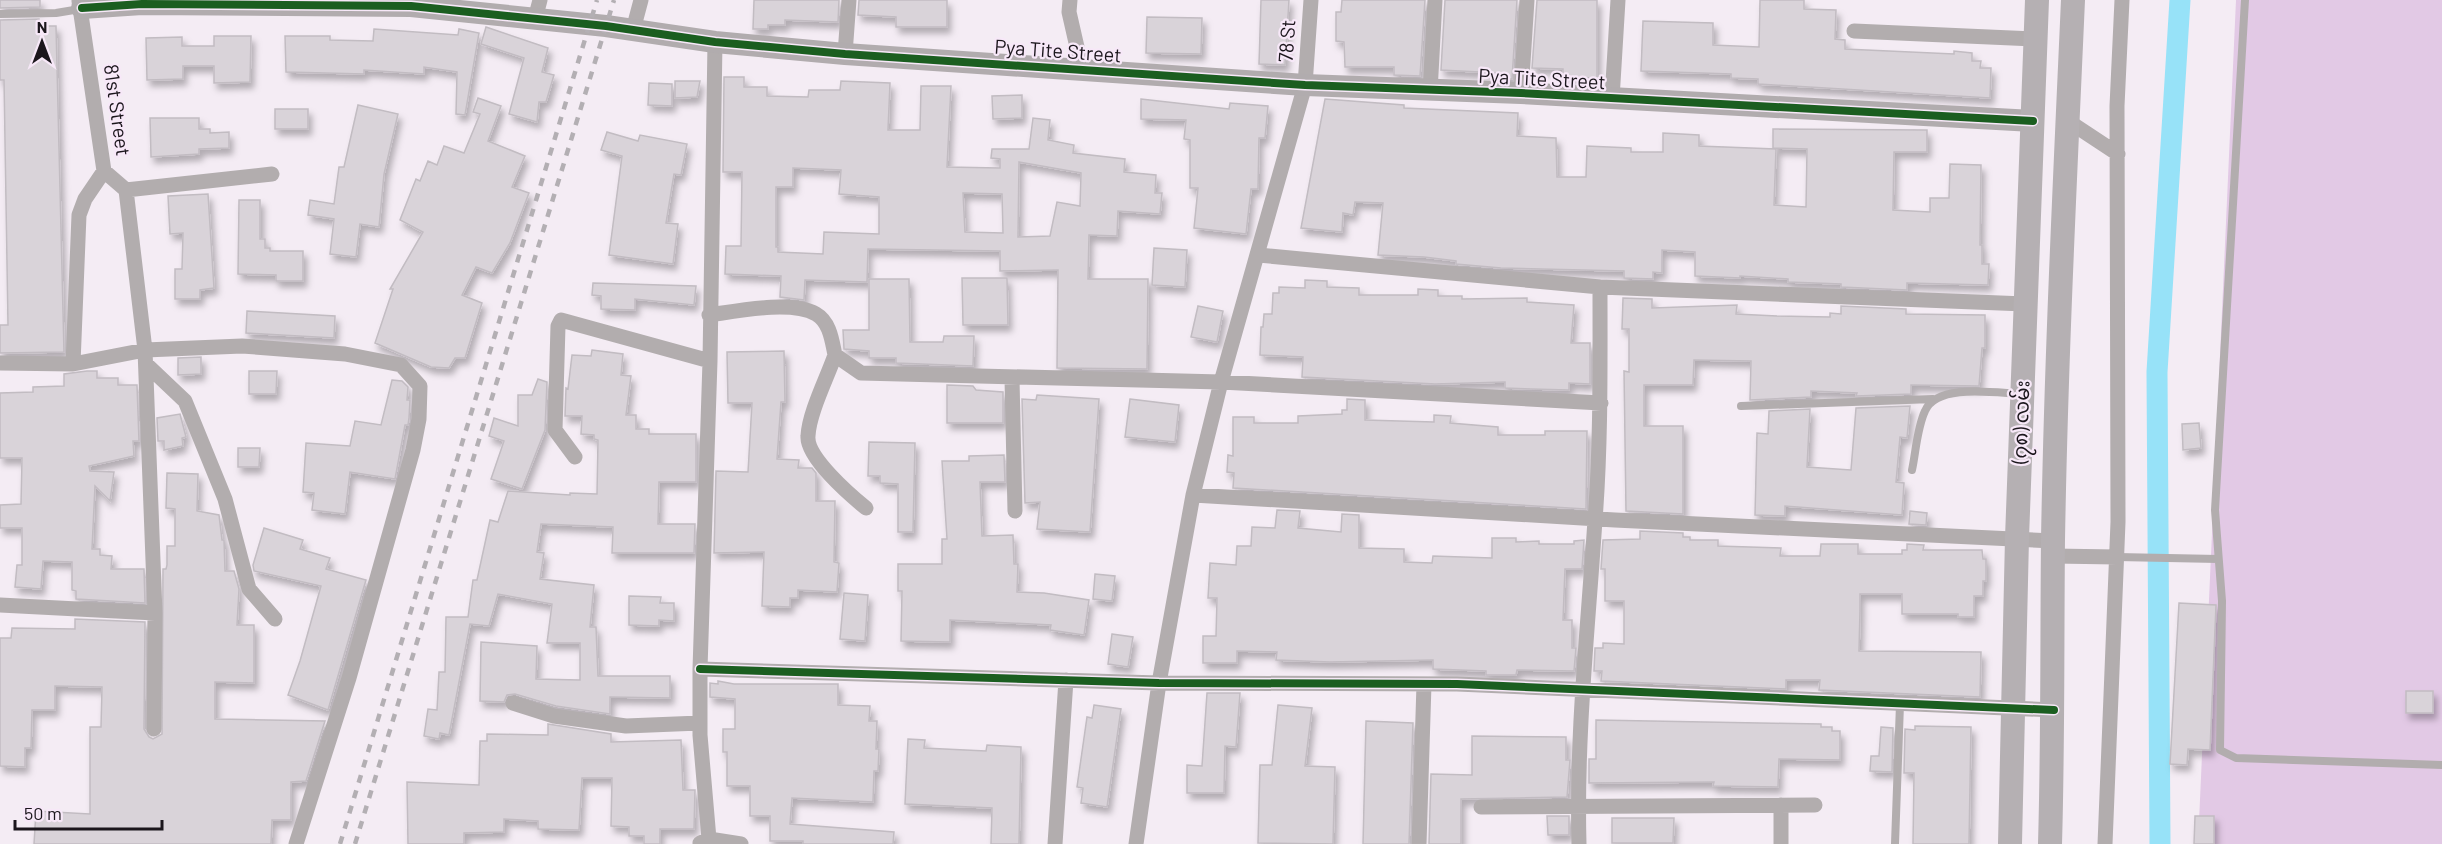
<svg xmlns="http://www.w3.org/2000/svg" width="2442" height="844" font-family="Barlow,'Noto Sans Myanmar',sans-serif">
<defs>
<filter id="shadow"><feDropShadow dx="3.5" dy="6" stdDeviation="3" flood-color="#0004"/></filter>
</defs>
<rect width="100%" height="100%" fill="#f4ecf4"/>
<!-- green -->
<path fill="#e2c9e5" d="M2236 0H2442V844H2198Z"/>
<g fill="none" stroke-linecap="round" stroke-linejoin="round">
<!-- canal -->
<path stroke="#97e2f8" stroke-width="21" d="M2160 844 2157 372 2180 0"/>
</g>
<!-- building -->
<path fill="#d9d3d9" stroke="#c2bcc2" stroke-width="1.5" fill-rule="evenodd" filter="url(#shadow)" d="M0 0H40V7L0 8Z
M754 0H839L838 22 785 20V25H768V29H753Z
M859 0H947V27H896V17L858 15Z
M1261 0H1289L1285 65 1259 64Z
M1342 0H1425L1420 76 1394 75V67H1345L1344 42 1336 41V12H1341Z
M1445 0H1517L1512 79H1497L1498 73 1441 70Z
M1537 0H1597V78L1563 77V69L1532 68Z
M1760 0H1804V9L1836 10 1835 39 1845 40V49L1954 54V51L1972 53V61H1981L1980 68H1991L1990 98 1758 84V79L1731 78V74L1641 71 1643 21 1713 23V45L1759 47Z
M1147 17 1202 18 1201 54 1146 53Z
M39 19V26H56L64 352 0 353V325H8L4 80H0V20Z
M486 27 548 48 542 72 554 75 546 102H539L537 122 509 114 524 58 481 44Z
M374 29 458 35 459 29 479 33 465 115 456 114 457 72 424 67V74L364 70V74L286 72 285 36H330V40L373 41Z
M214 36H251L250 82 214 83V66H183V79L147 80 146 38 182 37V46H214Z
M724 77H744V87H767V96L808 97 809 90H840L841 81 890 83 888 130H920L921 86H951L947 167 1000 168V159L991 158 992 149H1029L1033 118 1050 120 1048 140 1074 145 1073 153 1125 159 1124 172 1156 175 1155 193H1162L1160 214 1118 211 1117 236 1089 235 1088 279H1148L1147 369 1057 368 1058 270 1000 271V251L868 249 867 282 805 280 804 300 780 297 781 276 725 274 726 246H741L742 172H723ZM1019 162 1081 173 1080 206 1057 202 1050 236 1018 237ZM793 168 841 170 839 194 879 197V234L824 232 823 254 778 252V247H776V187H793ZM963 193 1002 194 1003 233 965 232Z
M675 81H700L697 97 675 98Z
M649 83 672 84V106L648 105Z
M1022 95V118L993 119 992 96Z
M478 98 501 106 488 141 525 156 512 187 529 193 510 243 492 273 476 267 462 295 482 303 465 358H455L449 368 431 367 375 343 393 289H390L423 232 400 220 416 179 420 181 428 161 437 165 444 146 464 153 480 114 473 112Z
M1141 99 1229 109 1230 103 1268 106 1265 138H1259L1258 189H1251L1246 234 1194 228 1198 188H1190V140L1184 139 1186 120 1141 119Z
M1325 99 1404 105V108L1518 113 1517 136 1556 138 1557 177H1586L1587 146 1631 148V152H1663V133L1699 135V146L1776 149 1774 205 1806 207 1807 149 1773 148V129L1927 130V152H1894L1893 210 1930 212V198H1949L1950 164 1981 165 1980 245H1982V264H1989L1988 285 1907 283V290L1841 287V284L1788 282V279L1740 276V278L1695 276V252L1662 250V273L1653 272V279L1624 278V271L1501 268 1456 264V261L1424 257 1378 255 1383 203 1355 202 1353 215 1343 213 1342 232 1301 228Z
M358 105 398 114 384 174 379 227 360 224 356 257 330 254 334 219 308 215 310 200 334 204 339 167H344Z
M275 109H308V129H275Z
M150 118H199V129H210V133L229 132V148L199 149V154L151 157Z
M607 132 638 141 640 135 687 144 681 175 674 174 666 223 678 224 673 264 609 255 622 156 601 150Z
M208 194 214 288 200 290V299H175V269H182L183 233 170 234 168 196Z
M239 200H260V239H265V248H270V251H303V281H276V275L238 274Z
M1154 248 1187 250 1185 287 1152 285Z
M962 278H1007L1008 325H963Z
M869 279H909L910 342H943L944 336H974L973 366 896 363V358H869V351L844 349 843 330H869Z
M1305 280 1327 281V287L1359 288V295H1418V289L1438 290V296H1462V299L1527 298V302L1574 305 1571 343H1590V384L1569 383V390L1531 389 1505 388V382L1435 384 1302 377 1303 357 1260 355 1261 327H1263L1264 314H1272L1273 293H1279V287L1305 288Z
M593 283 696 286 694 305 635 299V310L601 309V296L592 295Z
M1623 298 1652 299V308L1737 305 1736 314 1777 316 1830 317V313L1841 314V306L1906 309V314L1985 315V348H1982L1979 386 1911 385V394L1856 396 1857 393 1811 391V397L1750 400 1751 361 1694 360 1693 385H1644V426H1683V514L1626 511 1624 371 1629 372V329H1622Z
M1198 306 1223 311 1217 342 1191 337Z
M247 311 335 316 334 338 246 333Z
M592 350 623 354 621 375 631 376 626 415H636V429H649V434H696V482H659L658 524H695L694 553H612L613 527 541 524 537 552 544 553 540 579 594 585 590 627H596L598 676H670V698L610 697V714L556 706 515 694 507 695 504 702 480 701 481 642 537 646 536 679 580 680V643H547L552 604 498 594 489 626 470 624 449 735 440 733 439 739 424 736 428 709 437 710 439 672H445L446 617H468L473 580H477L490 520 498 522 508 491 570 495V493L597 494 598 440 594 439V435L581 434 582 416H565L566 388 568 389 572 355 591 356Z
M784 351 785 402H781L777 459 799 460 798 468H812L816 473V501H835L834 562 839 563 837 592 798 590V598H790V607L762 606 764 552 714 553 716 471 748 472 752 403H728L727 352Z
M201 357V374L178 375V358Z
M87 371H97V378H118V385H137L139 441H133L134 456 89 466 90 471 114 472 110 501 95 486 92 549H100V555L112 556 111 569H144L145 603 76 599V591L72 590V562L43 561 41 589 15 587 17 565H22V528H0V505L21 504 22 458H0V393L33 392V387L64 386V374Z
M249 371H277L276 394H249Z
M538 379 547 382 545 430 522 489 491 479 504 441 489 436 494 418 518 426V395H532Z
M392 380 402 381 408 387 407 400H410L409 418 408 425H405L395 479 350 472 345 514 312 510 314 493 303 492 306 443 350 446 355 421 381 425Z
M947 385 973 386 976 390 1003 392V423H947Z
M1037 395 1099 399 1090 532 1037 529 1040 502 1025 503 1022 399 1036 400Z
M1130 399 1179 405 1175 442 1125 437Z
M1347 399 1365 400V420L1434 422V415L1451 416 1450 423 1498 427V435H1545V431H1587L1586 509 1233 488 1234 473 1227 472 1228 455 1233 456V417H1254V423H1298V416L1342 414V410H1347Z
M1910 406 1907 438 1900 437 1896 482 1904 483 1902 515 1785 506V516L1755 515 1757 433 1768 434 1769 411 1810 409 1807 467 1851 470 1856 408Z
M180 414 186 437 182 438 183 446 164 450V441H158L157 418Z
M2199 423 2201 448 2183 450 2182 424Z
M869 442 915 443 913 532H898V484L880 483V476H868Z
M238 448H260L259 467H238Z
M1004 455 1005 482H980L982 536 1013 535 1014 564H1018L1017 592 1044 593 1089 600 1084 635 1050 630 1051 625 950 620V642L901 641 902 591H898V564H942V539H947L942 461H969V456Z
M167 473 198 474 197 511 219 515 222 540H224L225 571H234L239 589 237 625H254V683L215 682V719L325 721 306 781 291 782V820H272L271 844H34L36 811 90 814V727H101L102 687 55 686V710H32L31 748H25V767L0 766V638H11L12 628 75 629V619L145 622 144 729 149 737 153 739 162 734 163 569H166L167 565V546H175V509L166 508Z
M1277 510 1300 511 1298 528 1341 532 1342 514 1359 515V548L1404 549V562L1432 563 1433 556 1492 558V538H1516V542L1539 541V544H1574V541L1584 540 1582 569H1565L1563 620H1572V648H1576L1574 671 1517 670 1516 675H1486V671L1433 669V660L1330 662 1276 660 1277 652 1237 651V663H1203V636H1216L1217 598H1208L1210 563 1236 565 1237 546H1251L1252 527 1275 528Z
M1910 511 1927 513 1926 525 1909 524Z
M264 528 303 540 300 549 330 558 326 569 366 580 328 710 288 695 300 661 321 586 254 571 253 565Z
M1640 531 1683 533V537H1690V540H1718V546L1781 548 1780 556H1820L1821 544H1858V554H1902V550H1907V544L1924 545 1923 550H1982L1983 559H1986V581H1983V596H1974V617H1958V614H1902V594H1860V610L1859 651 1981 652 1980 697 1819 690 1820 680H1786V689L1601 681 1602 671H1594L1595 648H1603V643L1624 644V601H1605V569H1601L1603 540 1640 539Z
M1095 574 1115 576 1112 601 1093 599Z
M844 593 868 595 865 641 840 639Z
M629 596 661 597 660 603H674V621L659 620V626L629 625Z
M2179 603 2216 605 2210 750 2188 749 2187 765 2170 764Z
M1112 634 1133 637 1128 667 1108 664Z
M718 681 734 684H838V705L870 706 869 721H877L876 749H879L878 771H874L873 802 792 798 790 824 894 832 893 844H803V841H770V816H750V786H727V752H723V729H735V699L710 697V683L718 684Z
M2406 691H2433V713H2406Z
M1207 693H1240L1236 747 1225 746 1224 793H1187V765L1202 766Z
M1094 705 1121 709 1107 807 1081 803 1083 788 1077 787 1087 717 1092 718Z
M1278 705 1312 708 1305 766 1335 767 1333 844 1258 843 1260 765H1272Z
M1596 720 1821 724V727H1832V731H1840V760L1779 759 1778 787 1713 786 1714 782 1589 783V759H1596Z
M1366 721 1413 723 1409 844H1363Z
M548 724 611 734V742L681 740 683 790H695L694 829H660V844H644V836H629V827L611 826 612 778H582L579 830 538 829V821L504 819V832L464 833V844H408L407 782 479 785 480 741H487V734L548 735Z
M1915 726 1971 727 1969 844H1913L1914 773H1904L1905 729 1915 730Z
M1881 727 1893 728 1892 772 1870 771 1871 756H1879Z
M1472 736 1566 737V760H1570L1567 797 1461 799V844H1429L1431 774 1472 775Z
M908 739 925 740 924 748 986 751 987 745 1021 747 1019 844H991L992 808 905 804Z
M1547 816H1569V835H1548Z
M2195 816H2214V844H2194Z
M1612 818H1674L1673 843H1612Z"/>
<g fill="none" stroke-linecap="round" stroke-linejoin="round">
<!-- lane -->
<path stroke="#b2adae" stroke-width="8" d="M2245 0 2215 510 2222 601 2220 750 2236 758 2442 765
M0 14 56 13 80 9
M1741 406 1933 399
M1912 470C1916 451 1917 428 1925 411 1937 383 1996 393 2020 394
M2117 557 2218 559
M1895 844 1900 704"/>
<!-- street -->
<path stroke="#b2adae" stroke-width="15" d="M1070 0 1069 12 1082 69
M535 19 540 0
M633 30 641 0
M1854 31 2036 39
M845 54 849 0
M1430 92 1435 0
M1521 93 1527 0
M1612 99 1618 0
M2068 121 2118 154
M104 171 126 190 145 350 242 346 345 354 401 365 420 386 419 419 413 450 349 678 296 844
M126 190 272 174
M1258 255 1600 287 2025 304
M709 315C737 311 791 300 816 314 830 322 832 341 835 355L861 373 1221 382 1601 403
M835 355C827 378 809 413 808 436 806 457 850 495 866 508
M0 363 73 364 145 350 155 613 154 729
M73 364 79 215 85 199 104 171 79 1
M147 365 185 401 225 499 249 589 275 619
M1012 379 1015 511
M575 457 555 430 558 326 561 320 710 361
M1193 495 1615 520 2053 541
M2053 556 2117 557
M0 605 155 613
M700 669 1159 683 1457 684 2054 710
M513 703 554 716 626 726 700 723
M1481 807 1815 805
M709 839 700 735V669L710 361 715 42
M700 843 709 839 741 844
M1055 844 1066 680
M1136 844 1159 683 1193 495 1221 382 1305 85 1311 0
M1419 844 1424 684
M1579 844C1576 736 1588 628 1595 520 1601 443 1600 365 1600 287
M1781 844V805
M2105 844 2118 522 2117 106 2122 0"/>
<!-- secondary -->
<path stroke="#b1acae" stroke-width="22" d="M82 8 142 4 411 6 606 26 715 42 845 54 1305 85 1521 93 2033 121"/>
<!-- primary -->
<path stroke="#b5b0b3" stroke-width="24" d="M2010 844 2017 538 2037 0
M2050 844C2053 743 2052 641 2053 540 2056 360 2065 180 2073 0"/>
<!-- rail -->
<path stroke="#b3afb3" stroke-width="4.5" stroke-dasharray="8 8" stroke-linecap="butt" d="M340 844 597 0
M355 844 614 0"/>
<!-- cycleway casing -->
<g stroke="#f7e8f8" stroke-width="11">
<path id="cycleway" d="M82 8 142 4 411 6 606 26 715 42 845 54 1305 85 1521 93 2033 121
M700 669 1159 683 1457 684 2054 710"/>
</g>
<!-- cycleway -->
<use href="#cycleway" stroke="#1b5e20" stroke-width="8"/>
</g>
<g text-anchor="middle" stroke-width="4.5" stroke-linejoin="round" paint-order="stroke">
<!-- street labels -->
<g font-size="20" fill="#1b161c" stroke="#f7e8f8">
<text transform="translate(1287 41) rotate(-86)" y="7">78 St</text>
<text transform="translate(1058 51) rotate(4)" y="7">Pya Tite Street</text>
<text transform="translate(1542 79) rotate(3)" y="7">Pya Tite Street</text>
<text transform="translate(117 110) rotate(82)" y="7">81st Street</text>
<text transform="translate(2021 422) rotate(-88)" y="7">(၇၈) လမ်း</text>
</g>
</g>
<!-- north arrow -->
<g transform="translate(42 42)" stroke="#f7e8f8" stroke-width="4.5" paint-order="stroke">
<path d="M0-4.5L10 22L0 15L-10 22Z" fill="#1b161c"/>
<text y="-9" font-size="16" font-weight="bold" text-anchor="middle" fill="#1b161c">N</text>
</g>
<!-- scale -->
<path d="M15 820v9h147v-9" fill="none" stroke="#1b161c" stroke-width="3"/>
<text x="24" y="820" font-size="18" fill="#1b161c" stroke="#f7e8f8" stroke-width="4.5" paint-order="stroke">50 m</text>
</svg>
